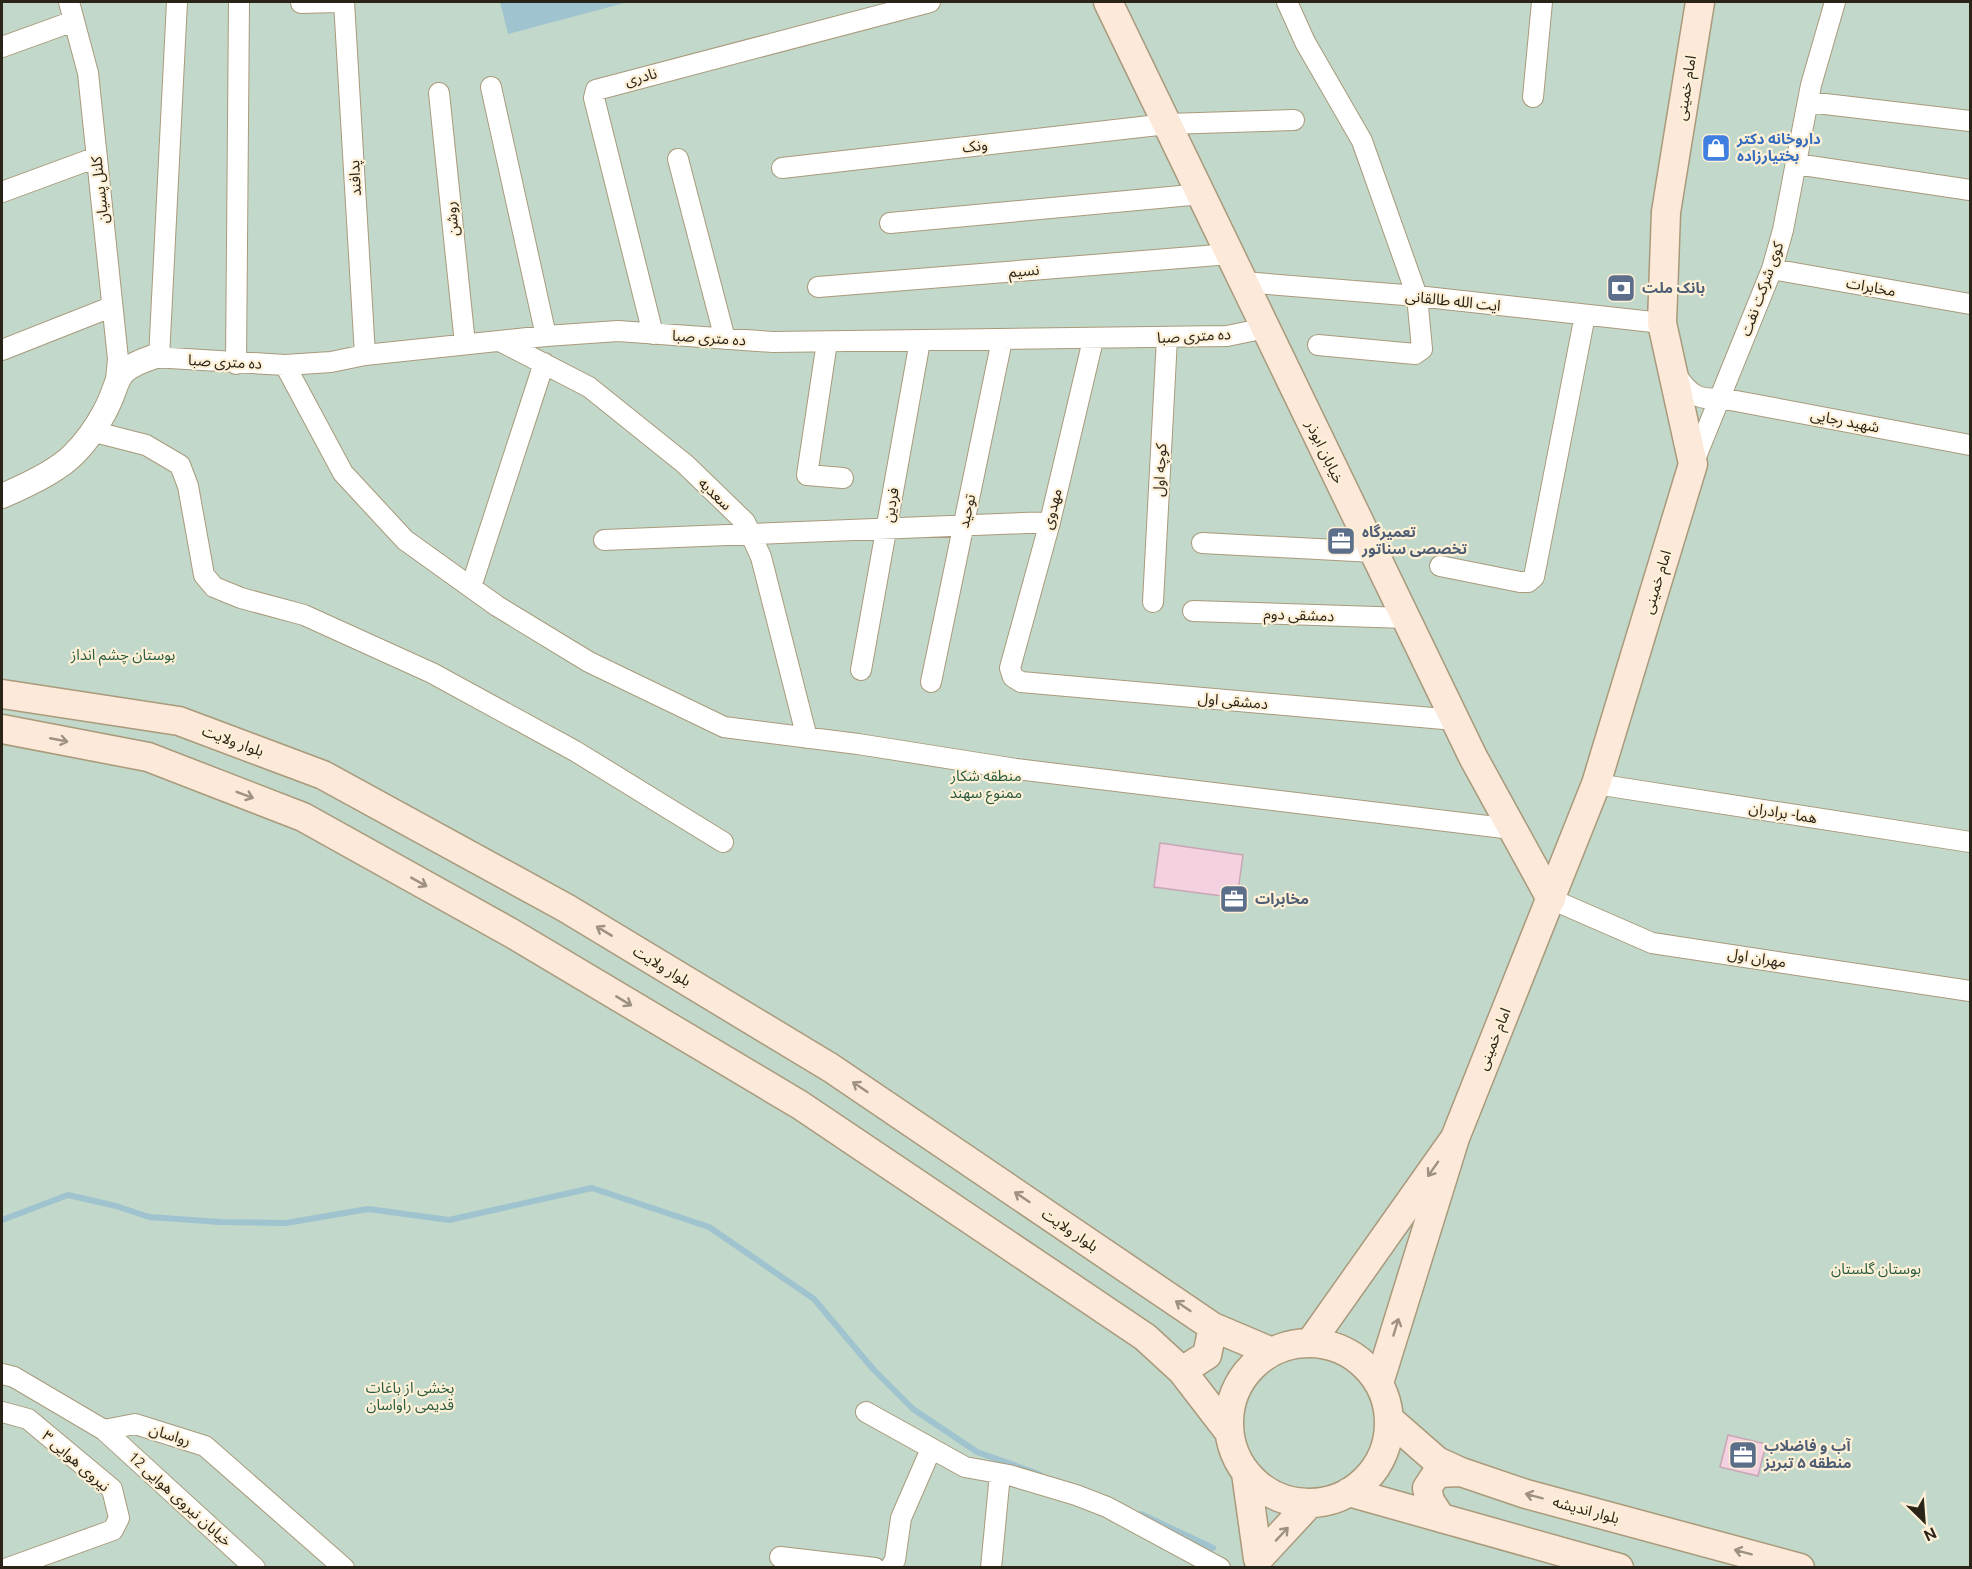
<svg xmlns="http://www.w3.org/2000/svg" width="1972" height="1569" font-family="Ubuntu,'Noto Sans Arabic',sans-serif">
<rect width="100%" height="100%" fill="#fdf0d6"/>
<!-- green -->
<path fill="#c2d8ca" d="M2 2H1970V1567H2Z"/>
<!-- water -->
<path fill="#9fc3cf" d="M500 2H628L508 34Z"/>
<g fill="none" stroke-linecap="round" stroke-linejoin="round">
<!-- stream -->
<path stroke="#9fc3cf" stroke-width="6" d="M2 1220 68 1195 116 1206 149 1217 220 1222 286 1223 368 1209 449 1220 592 1188 709 1227 814 1299 873 1369 913 1409 977 1452 1039 1474
M1141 1514 1213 1548"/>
</g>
<!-- building -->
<path fill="#f3d1e0" stroke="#c9a6b6" stroke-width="1.5" d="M1160 843 1243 855 1237 898 1154 887Z
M1728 1435 1766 1444 1758 1476 1720 1467Z"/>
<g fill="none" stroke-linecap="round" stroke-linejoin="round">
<!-- minor casing -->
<g stroke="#a99a7b" stroke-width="22">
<path id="minor" d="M69 2 88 73 118 359 116 380
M344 2 365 355
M1287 2 1305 42 1362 141 1417 296 1422 349 1415 354 1318 345
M301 3 338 2
M2 47 74 21
M491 87 546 336
M439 93 465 344
M1533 97 1542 2
M1808 102 1970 121
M678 159 725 339
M1796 164 1970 190
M782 168 1167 124 1294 120
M2 192 97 157
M890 223 1202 194
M1772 269 1970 304
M1243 282 1417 296 1662 323
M818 287 1230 254
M653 334 594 98 596 90 930 2
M1093 340 1050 522 1010 668 1013 677 1021 682 1455 720
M500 341 589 387 685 464 745 522 761 557 807 738
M827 342 807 475 843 478
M2 350 111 307
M153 357 285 365 331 362 365 355 546 336 618 331 773 342 1227 336 1266 328
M159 358 177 2
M236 364 239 2
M285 365 343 473 405 540 497 606 589 662 724 727 858 744 1016 769 1512 829
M1676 375C1689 393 1697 401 1720 398L1970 445
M91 431 146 445 180 465 188 486 204 575 214 587 241 598 304 615 432 673 575 751 723 842
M1693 464 1772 269 1783 230 1811 85 1835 2
M604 540 1050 522
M1202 543 1374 552
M1440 566 1520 582H1528L1534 577 1585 315
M471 587 544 363
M1153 602 1167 338
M1193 611 1406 618
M861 670 920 341
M931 682 1002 340
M1596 784 1970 842
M1551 899 1652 943 1970 991
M2 1374 14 1377 104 1430 135 1424 205 1446 344 1568
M2 1412 28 1419 112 1489 119 1518 113 1530 8 1568
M866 1412 965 1467 1009 1475 1076 1495 1107 1507 1220 1568
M104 1430 255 1568
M780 1557 875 1568
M890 1568 895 1560 901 1518 931 1449
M991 1568 1000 1474"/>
</g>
<!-- tertiary casing -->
<g stroke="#a99a7b" stroke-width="26">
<path id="tertiary" d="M2 496C23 487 58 471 74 454 85 443 97 426 104 413 123 379 109 372 153 357"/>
</g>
<!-- secondary casing -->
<g stroke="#a99a7b" stroke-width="31">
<path id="secondary" d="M1108 2 1473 757 1551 899
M2 694 179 721 323 775 566 908 831 1068 1213 1327 1272 1352
M2 729 148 757 303 817 513 934 800 1105 1145 1337 1182 1371 1229 1432
M1455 1138 1596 784 1693 464 1662 323 1666 212 1700 2
M1310 1343 1455 1138 1379 1383
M1229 1423a80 80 0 1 1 160 0a80 80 0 1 1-160 0Z
M1182 1371 1207 1355 1213 1327
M1389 1419 1437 1461 1461 1472 1526 1494 1800 1568
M1246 1473 1258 1559 1310 1503
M1349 1492 1619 1568
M1441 1518 1430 1501 1427 1488 1437 1473 1461 1472"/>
</g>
<!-- minor -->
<use href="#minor" stroke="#fff" stroke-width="20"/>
<!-- tertiary -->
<use href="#tertiary" stroke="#fff" stroke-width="24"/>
<!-- secondary -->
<use href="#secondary" stroke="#fce9d9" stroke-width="28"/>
</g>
<!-- one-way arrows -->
<defs><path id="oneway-shaft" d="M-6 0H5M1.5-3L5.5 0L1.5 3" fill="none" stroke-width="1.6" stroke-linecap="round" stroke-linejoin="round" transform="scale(1.5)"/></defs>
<g stroke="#9e9082">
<use href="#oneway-shaft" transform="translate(59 740) rotate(11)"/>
<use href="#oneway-shaft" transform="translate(245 795) rotate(21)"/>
<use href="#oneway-shaft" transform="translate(419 882) rotate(29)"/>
<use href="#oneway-shaft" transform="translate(604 931) rotate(-149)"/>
<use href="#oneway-shaft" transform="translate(624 1001) rotate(31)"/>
<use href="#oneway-shaft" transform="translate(860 1087) rotate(-146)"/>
<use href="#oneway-shaft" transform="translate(1433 1169) rotate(125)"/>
<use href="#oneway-shaft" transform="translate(1022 1197) rotate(-146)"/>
<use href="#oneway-shaft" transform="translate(1183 1306) rotate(-146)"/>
<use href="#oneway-shaft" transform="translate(1396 1327) rotate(-73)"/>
<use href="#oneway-shaft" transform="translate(1534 1496) rotate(-165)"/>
<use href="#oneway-shaft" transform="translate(1282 1534) rotate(-47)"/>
<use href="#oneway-shaft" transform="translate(1743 1552) rotate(-165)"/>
</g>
<!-- icons -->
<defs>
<g id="shop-square" transform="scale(1.5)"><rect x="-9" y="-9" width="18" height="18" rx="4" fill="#3f7fe0" stroke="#fdf0d6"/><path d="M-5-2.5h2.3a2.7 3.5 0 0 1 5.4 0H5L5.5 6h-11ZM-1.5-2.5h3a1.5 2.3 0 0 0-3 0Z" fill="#fff"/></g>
<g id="bank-square" transform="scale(1.5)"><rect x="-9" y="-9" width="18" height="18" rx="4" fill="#5c6f8a" stroke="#fdf0d6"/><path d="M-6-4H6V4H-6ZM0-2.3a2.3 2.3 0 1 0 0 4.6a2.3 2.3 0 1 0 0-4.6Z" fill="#fff"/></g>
<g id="office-square" transform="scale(1.5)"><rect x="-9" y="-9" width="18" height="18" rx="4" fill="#5c6f8a" stroke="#fdf0d6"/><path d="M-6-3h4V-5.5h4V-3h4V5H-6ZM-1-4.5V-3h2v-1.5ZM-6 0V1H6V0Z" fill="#fff"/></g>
</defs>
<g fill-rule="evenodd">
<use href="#shop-square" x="1716" y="148"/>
<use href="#bank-square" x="1621" y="288"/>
<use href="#office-square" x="1341" y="541"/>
<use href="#office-square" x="1234" y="899"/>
<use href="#office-square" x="1743" y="1455"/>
</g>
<g text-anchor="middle" stroke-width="4.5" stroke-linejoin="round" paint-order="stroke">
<!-- street labels -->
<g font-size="15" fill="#2a2418" stroke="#fdf0d6">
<text transform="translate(641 77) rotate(-15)" y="5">نادری</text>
<text transform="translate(1686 88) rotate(-81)" y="5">امام خمینی</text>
<text transform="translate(975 146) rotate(-7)" y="5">ونک</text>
<text transform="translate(355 178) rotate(-93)" y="5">پدافند</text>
<text transform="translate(100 190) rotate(-96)" y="5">کلنل پسیان</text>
<text transform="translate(452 219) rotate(-96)" y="5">روشن</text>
<text transform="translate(1024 271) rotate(-5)" y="5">نسیم</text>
<text transform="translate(1871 287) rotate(10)" y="5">مخابرات</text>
<text transform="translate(1762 289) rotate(-70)" y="5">کوی شرکت نفت</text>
<text transform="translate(1453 301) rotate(6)" y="5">ایت الله طالقانی</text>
<text transform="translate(1194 336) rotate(-3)" y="5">ده متری صبا</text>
<text transform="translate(709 338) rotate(4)" y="5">ده متری صبا</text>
<text transform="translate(225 362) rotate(3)" y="5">ده متری صبا</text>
<text transform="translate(1845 421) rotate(11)" y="5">شهید رجایی</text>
<text transform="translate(1325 452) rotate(64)" y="5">خیابان ابوذر</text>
<text transform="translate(1160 470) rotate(-87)" y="5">کوچه اول</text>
<text transform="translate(715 494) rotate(44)" y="5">سعدیه</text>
<text transform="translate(891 505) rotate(-80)" y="5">فردین</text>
<text transform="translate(1052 509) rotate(-76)" y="5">مهدوی</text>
<text transform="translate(967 511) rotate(-78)" y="5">توحید</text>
<text transform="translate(1657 582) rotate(-73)" y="5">امام خمینی</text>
<text transform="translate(1299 615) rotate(2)" y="5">دمشقی دوم</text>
<text transform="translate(1233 701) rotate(5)" y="5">دمشقی اول</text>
<text transform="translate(233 741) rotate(20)" y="5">بلوار ولایت</text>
<text transform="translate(1783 813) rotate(9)" y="5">هما- برادران</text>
<text transform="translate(1757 958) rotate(9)" y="5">مهران اول</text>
<text transform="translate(662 966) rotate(31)" y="5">بلوار ولایت</text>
<text transform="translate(1494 1039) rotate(-68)" y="5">امام خمینی</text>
<text transform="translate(1070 1230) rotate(34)" y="5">بلوار ولایت</text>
<text transform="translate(170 1435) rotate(17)" y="5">رواسان</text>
<text transform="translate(76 1461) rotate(41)" y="5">نیروی هوایی ۳</text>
<text transform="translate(180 1499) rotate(42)" y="5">خیابان نیروی هوایی 12</text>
<text transform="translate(1586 1510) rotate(15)" y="5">بلوار اندیشه</text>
</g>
<!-- shop labels -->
<g font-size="15" font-weight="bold" fill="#366cbe" stroke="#fdf0d6" text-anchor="start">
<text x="1737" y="144">داروخانه دکتر<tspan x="1737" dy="17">بختیارزاده</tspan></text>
</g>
<!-- service labels -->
<g font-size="15" font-weight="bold" fill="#4e5e75" stroke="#fdf0d6" text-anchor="start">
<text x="1642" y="293">بانک ملت</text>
<text x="1362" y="537">تعمیرگاه<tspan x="1362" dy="17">تخصصی سناتور</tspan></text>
<text x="1255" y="904">مخابرات</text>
<text x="1764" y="1451">آب و فاضلاب<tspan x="1764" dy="17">منطقه ۵ تبریز</tspan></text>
</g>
<!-- park labels -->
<g font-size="15" fill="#285b3f" stroke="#fdf0d6">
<text x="123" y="660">بوستان چشم انداز</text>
<text x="986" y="781">منطقه شکار<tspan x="986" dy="17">ممنوع سهند</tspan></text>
<text x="1876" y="1274">بوستان گلستان</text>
<text x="410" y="1393">بخشی از باغات<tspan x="410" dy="17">قدیمی راواسان</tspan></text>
</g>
</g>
<!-- border -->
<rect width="1972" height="1569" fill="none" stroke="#2a2418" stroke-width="6"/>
<!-- north arrow -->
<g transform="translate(1924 1521) rotate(155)" stroke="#fdf0d6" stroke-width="4.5" paint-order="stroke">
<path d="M0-4.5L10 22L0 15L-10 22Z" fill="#2a2418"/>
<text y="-9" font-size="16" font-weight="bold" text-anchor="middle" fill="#2a2418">N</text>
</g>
</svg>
